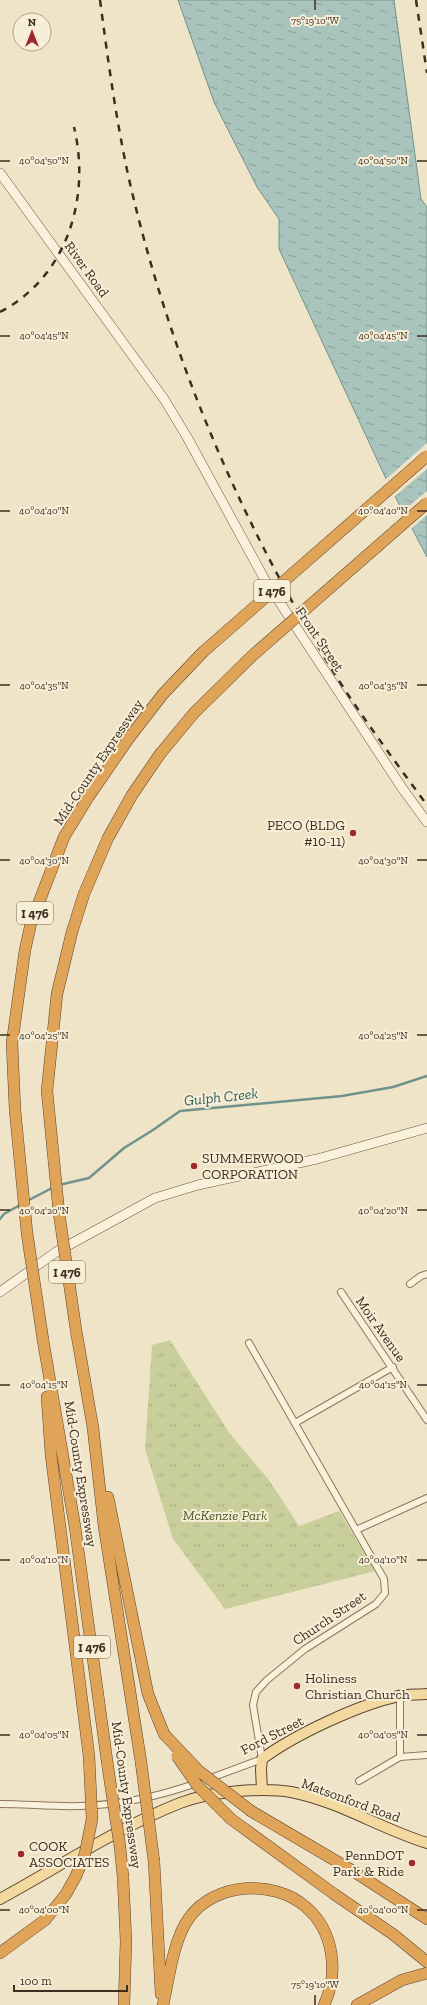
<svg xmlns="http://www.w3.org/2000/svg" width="427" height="2005" font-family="'Zilla Slab',serif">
<defs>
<pattern id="park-tufts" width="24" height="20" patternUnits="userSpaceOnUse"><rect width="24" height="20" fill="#c9cf9b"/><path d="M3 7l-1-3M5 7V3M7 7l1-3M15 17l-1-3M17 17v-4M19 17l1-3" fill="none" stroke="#aeb285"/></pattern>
<pattern id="water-ripples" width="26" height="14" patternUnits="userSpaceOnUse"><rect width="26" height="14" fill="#a9c4bc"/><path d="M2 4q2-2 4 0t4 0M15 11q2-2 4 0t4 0" fill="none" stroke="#8ba098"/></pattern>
</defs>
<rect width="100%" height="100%" fill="#f0e4c8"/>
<!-- park -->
<path fill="url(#park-tufts)" d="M170 1340 230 1434 269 1480 299 1526 339 1511 375 1571 225 1609 173 1539 145 1449 152 1345Z"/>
<!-- water -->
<path fill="url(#water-ripples)" stroke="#6f938a" d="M178 0H394L421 199 427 207V557L388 483 279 249V219L257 187 214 102Z"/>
<!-- pier -->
<path fill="#f0e4c8" d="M427 443V469L394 497 385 480Z
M427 491V515L411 529 402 512Z"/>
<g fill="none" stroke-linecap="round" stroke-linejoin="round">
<!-- stream -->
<path stroke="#6f938a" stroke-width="2.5" d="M59 1185 89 1178 124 1148 153 1130 180 1111 342 1096 393 1087 427 1076
M27 1201 54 1187
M0 1219 4 1214 20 1205"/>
<!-- street casing -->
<g stroke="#8d765c" stroke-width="8">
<path id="street" d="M410 1284 421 1276 427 1274
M341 1292 427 1420
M295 1423 393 1367
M356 1530 427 1498
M400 1696V1757
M208 1779 262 1759 253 1705 256 1692 267 1680 305 1649 376 1604 385 1593 384 1579 249 1343
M359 1781 400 1757 427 1755
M0 1804C27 1804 54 1807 80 1806 120 1805 160 1796 197 1783"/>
</g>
<!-- secondary casing -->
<g stroke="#6f573f" stroke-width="10">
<path id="secondary" d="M0 173 164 399 187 437 265 580 402 788 427 822
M0 1292 56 1252 155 1198 198 1185 317 1159 427 1128"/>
</g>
<!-- primary casing -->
<g stroke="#5b4430" stroke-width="12">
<path id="primary" d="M262 1790 261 1769 262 1759C294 1735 360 1704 399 1696 408 1694 418 1695 427 1694
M0 1899C59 1867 117 1828 180 1803 208 1792 261 1787 291 1792 338 1801 381 1829 427 1843"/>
</g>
<!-- highway casing -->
<g stroke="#5b4430" stroke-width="12">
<path id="highway" d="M15 1110 12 1043 25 950 31 923 64 837 89 796 129 738
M59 1213 47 1091 57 994 72 932 84 894 108 838 132 795 160 754
M76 1330 93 1428 104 1526 141 1762
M43 1340 75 1527 108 1768
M47 1397 51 1455 89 1756
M108 1497 148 1694 164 1734
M251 1811 353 1871 427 1919
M231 1819 334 1894 394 1935 427 1962
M154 1861 161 1994
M123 1877 126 1941 124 2005
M0 1953 45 1920 66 1894 76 1876
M163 2005C169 1979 173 1940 189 1918 215 1882 273 1879 306 1907 334 1931 339 1973 324 2005
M357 2005 402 1980 427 1973"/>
</g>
<!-- street -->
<use href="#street" stroke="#faf1dc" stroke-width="6"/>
<!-- secondary -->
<use href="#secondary" stroke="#faf1dc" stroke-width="9"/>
<!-- primary -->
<use href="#primary" stroke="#f3d9a0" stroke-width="10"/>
<!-- highway -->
<use href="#highway" stroke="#e0a458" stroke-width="11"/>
<!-- rail -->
<path stroke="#3d2e20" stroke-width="2.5" stroke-dasharray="7 7" stroke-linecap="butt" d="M100 0C108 60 116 120 129 179 170 359 245 534 345 690 371 729 399 767 427 805
M416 0 427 73
M0 312C67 277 91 198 74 127"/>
<!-- highway-bridge casing -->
<g stroke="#5b4430" stroke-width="12" stroke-linecap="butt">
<path id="highway-bridge" d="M129 738 163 694 203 652 427 456
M160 754 194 713 252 656 427 503
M15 1110 27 1233 43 1340
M59 1213 76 1330
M164 1734 199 1771 251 1811
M177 1756 197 1785 231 1819
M141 1762 154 1861
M108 1768 120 1847 123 1877
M76 1876 85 1854 92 1819 89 1756"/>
</g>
<!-- highway-bridge -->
<use href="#highway-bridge" stroke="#e0a458" stroke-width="11"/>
</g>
<!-- ticks -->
<path fill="none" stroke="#3d2e20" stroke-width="1.5" d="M315 0V10M0 161H10M417 161H427M0 336H10M417 336H427M0 511H10M417 511H427M0 685H10M417 685H427M0 860H10M417 860H427M0 1035H10M417 1035H427M0 1210H10M417 1210H427M0 1385H10M417 1385H427M0 1560H10M417 1560H427M0 1735H10M417 1735H427M0 1910H10M417 1910H427M315 1995V2005"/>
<!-- markers -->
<g fill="#9e2a2b" stroke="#f7eed8" stroke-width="1.5">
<circle cx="353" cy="833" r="4"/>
<circle cx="194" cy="1166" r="4"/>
<circle cx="297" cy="1686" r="4"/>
<circle cx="21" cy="1854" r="4"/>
<circle cx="412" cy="1863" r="4"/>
</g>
<g text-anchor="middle" stroke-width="4" stroke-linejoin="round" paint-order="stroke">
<!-- shield labels -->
<g fill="#f7eed8" stroke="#756857" stroke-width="1">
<rect x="254" y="580" width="36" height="22" rx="3"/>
<rect x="17" y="902" width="36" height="22" rx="3"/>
<rect x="49" y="1261" width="36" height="22" rx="3"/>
<rect x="74" y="1636" width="36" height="22" rx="3"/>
</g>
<g font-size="13" font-weight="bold" fill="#3d2e20">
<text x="272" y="596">I 476</text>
<text x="35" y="918">I 476</text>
<text x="67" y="1277">I 476</text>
<text x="92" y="1652">I 476</text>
</g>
<!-- street labels -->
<g font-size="14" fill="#3d2e20" stroke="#f7eed8">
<text transform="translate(87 269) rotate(54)" y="5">River Road</text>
<text transform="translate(320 639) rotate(56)" y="5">Front Street</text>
<text transform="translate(98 762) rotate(-56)" y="5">Mid-County Expressway</text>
<text transform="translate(381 1329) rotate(55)" y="5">Moir Avenue</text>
<text transform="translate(81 1474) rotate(81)" y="5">Mid-County Expressway</text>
<text transform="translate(329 1618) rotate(-34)" y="5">Church Street</text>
<text transform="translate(272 1735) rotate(-27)" y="5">Ford Street</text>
<text transform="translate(127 1795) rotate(82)" y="5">Mid-County Expressway</text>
<text transform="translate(351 1800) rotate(20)" y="5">Matsonford Road</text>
</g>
<!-- poi labels -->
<g font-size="14" fill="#3d2e20" stroke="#f7eed8" text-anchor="start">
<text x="345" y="830" text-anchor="end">PECO (BLDG<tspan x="345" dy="16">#10-11)</tspan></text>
<text x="202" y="1163">SUMMERWOOD<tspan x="202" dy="16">CORPORATION</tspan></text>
<text x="305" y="1683">Holiness<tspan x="305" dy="16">Christian Church</tspan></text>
<text x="29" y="1851">COOK<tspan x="29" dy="16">ASSOCIATES</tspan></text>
<text x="404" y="1860" text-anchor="end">PennDOT<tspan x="404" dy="16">Park &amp; Ride</tspan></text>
</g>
<!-- park labels -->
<g font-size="14" font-style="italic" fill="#4d5a26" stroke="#f7eed8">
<text x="225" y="1520">McKenzie Park</text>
</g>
<!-- water labels -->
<g font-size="15" font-style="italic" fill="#2f5d5a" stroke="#f7eed8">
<text transform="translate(221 1097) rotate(-6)" y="5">Gulph Creek</text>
</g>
</g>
<g font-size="10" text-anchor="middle" fill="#3d2e20" stroke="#f7eed8" stroke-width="4" stroke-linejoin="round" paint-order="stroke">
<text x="315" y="24">75°19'10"W</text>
<text x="44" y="164">40°04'50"N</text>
<text x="383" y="164">40°04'50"N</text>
<text x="44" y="339">40°04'45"N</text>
<text x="383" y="339">40°04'45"N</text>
<text x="44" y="514">40°04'40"N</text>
<text x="383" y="514">40°04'40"N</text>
<text x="44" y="689">40°04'35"N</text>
<text x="383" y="689">40°04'35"N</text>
<text x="44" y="864">40°04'30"N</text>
<text x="383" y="864">40°04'30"N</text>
<text x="44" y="1039">40°04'25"N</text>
<text x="383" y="1039">40°04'25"N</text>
<text x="44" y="1214">40°04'20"N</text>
<text x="383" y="1214">40°04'20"N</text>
<text x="44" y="1388">40°04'15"N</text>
<text x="383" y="1388">40°04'15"N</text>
<text x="44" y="1563">40°04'10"N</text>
<text x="383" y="1563">40°04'10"N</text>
<text x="44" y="1738">40°04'05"N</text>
<text x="383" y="1738">40°04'05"N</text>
<text x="44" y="1913">40°04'00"N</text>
<text x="383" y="1913">40°04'00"N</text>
<text x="315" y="1988">75°19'10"W</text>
</g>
<!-- north arrow -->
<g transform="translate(32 32)"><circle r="19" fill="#f7eed8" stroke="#ada18e"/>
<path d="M0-3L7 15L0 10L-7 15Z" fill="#9e2a2b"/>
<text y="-6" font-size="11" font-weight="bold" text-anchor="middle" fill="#3d2e20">N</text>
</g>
<!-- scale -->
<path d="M14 1985v6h113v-6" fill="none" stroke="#3d2e20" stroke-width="2"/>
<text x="20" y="1985" font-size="12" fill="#3d2e20" stroke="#f7eed8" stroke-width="3" paint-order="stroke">100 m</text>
</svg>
